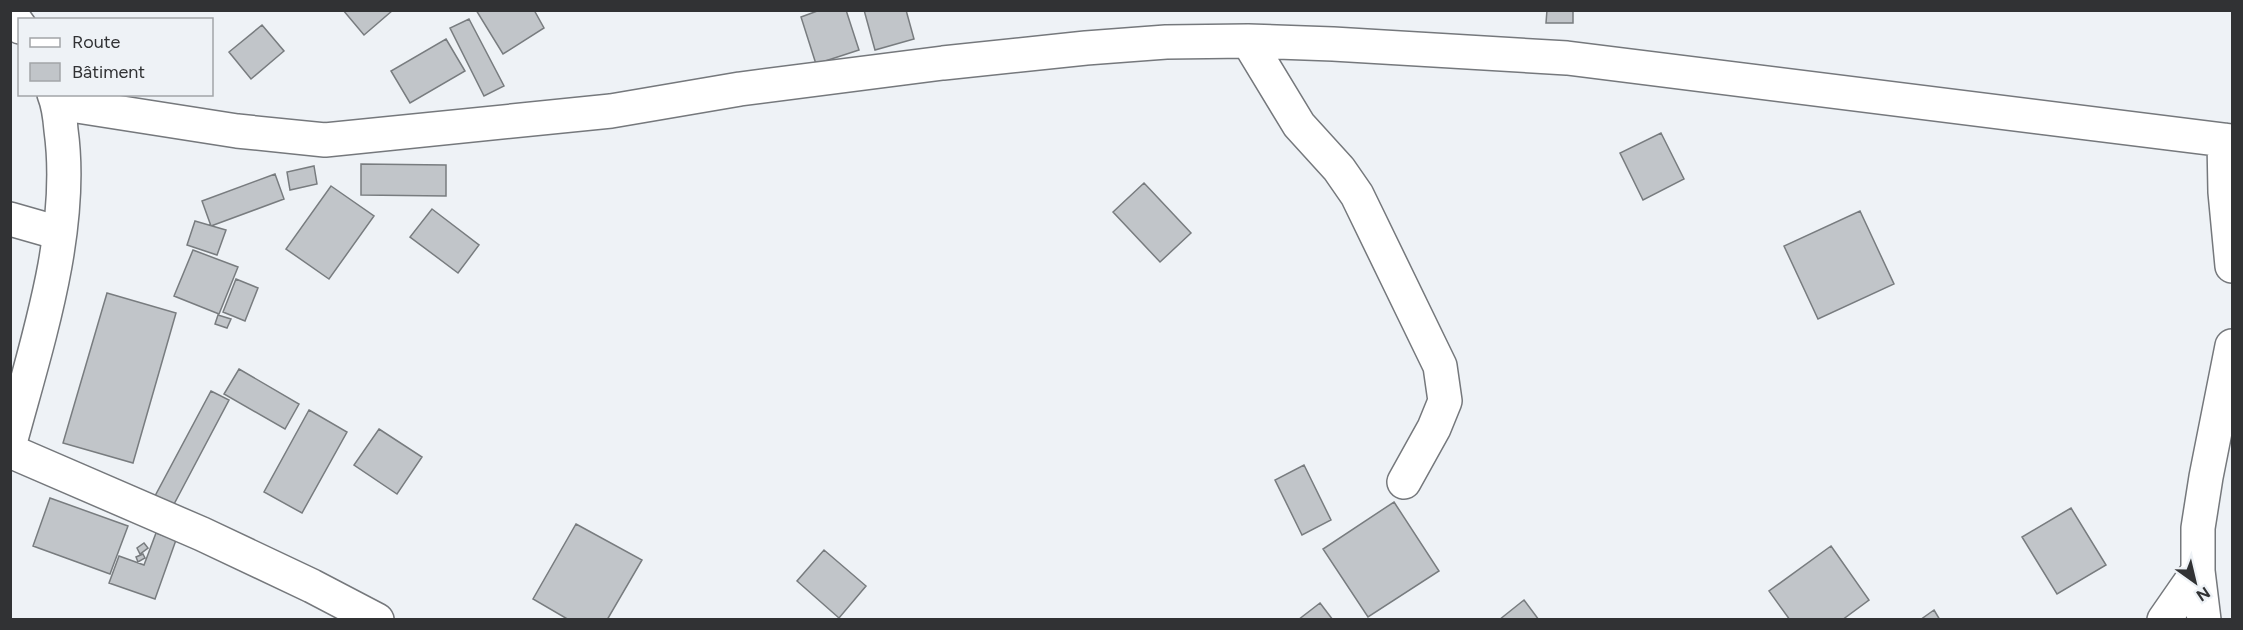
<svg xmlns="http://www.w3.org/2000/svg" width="2243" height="630" font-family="Figtree,sans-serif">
<rect width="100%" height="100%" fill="#eef2f6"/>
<!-- building -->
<path fill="#c1c5c9" stroke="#787c7f" stroke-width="1.5" d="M343 10H393L364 35Z
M476 10H534L544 28 503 54Z
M820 10H846L859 50 816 64 801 17Z
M864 10H906L914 39 875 50Z
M1547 10H1573V23H1546Z
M469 19 504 86 484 96 450 28Z
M262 25 284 51 251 79 229 52Z
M446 39 465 71 410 103 391 71Z
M1661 133 1684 179 1643 200 1620 153Z
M361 164 446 165V196L361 195Z
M314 166 317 184 290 190 287 172Z
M275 174 284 199 211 226 202 201Z
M1144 183 1191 233 1160 262 1113 212Z
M331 186 374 216 329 279 286 249Z
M432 209 479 245 458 273 410 237Z
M1860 211 1894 284 1818 319 1784 246Z
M195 221 226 230 217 255 187 245Z
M193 250 238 267 219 314 174 296Z
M236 279 258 288 245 321 223 312Z
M107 293 176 313 133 463 63 443Z
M218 315 231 319 227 328 215 324Z
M239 369 299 404 285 429 224 394Z
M211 391 229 400 173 506 155 496Z
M309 410 347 432 302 513 264 492Z
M379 429 422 457 397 494 354 465Z
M1304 465 1331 520 1302 535 1275 480Z
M50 498 128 526 110 574 33 546Z
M1394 502 1439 571 1368 617 1323 549Z
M2071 508 2106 565 2057 594 2022 537Z
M576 524 642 560 607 620H569L533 599Z
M156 533 176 540 155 599 109 583 119 556 144 565Z
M144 543 148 548 140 554 137 548Z
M1831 546 1869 600 1842 620H1790L1769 591Z
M824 550 866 586 839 618 797 581Z
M143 554 145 558 138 562 136 557Z
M1524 600 1539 620H1499Z
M1320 603 1333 620H1298Z
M1934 610 1940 620H1920Z"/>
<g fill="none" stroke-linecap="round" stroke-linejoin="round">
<!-- minor casing -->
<g stroke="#75787c" stroke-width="36">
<path id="minor" d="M1248 41 1299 125 1339 169 1357 195 1440 366 1445 401 1434 428 1404 482
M58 103 237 131 325 140 611 111 740 89 943 63 1086 48 1166 42 1248 41 1333 44 1567 58 2232 141
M2224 140 2225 192 2232 266
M10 219 59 233
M10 451 202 534 312 586 377 620
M2164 620 2198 571
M2204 620 2198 571V528L2206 477 2232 346"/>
</g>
<!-- major casing -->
<g stroke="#75787c" stroke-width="36">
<path id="major" d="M10 13 20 27
M10 443C36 346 75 231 61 130 60 118 59 106 54 94"/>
</g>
<!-- minor -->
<use href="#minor" stroke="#fff" stroke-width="33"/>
<!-- major -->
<use href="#major" stroke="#fff" stroke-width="33"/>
</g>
<!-- border -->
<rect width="2243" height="630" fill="none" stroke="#313234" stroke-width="24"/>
<!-- legend -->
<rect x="18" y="18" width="195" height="78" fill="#eef2f6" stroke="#a2a5a8" stroke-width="1.5"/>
<rect x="30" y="38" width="30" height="9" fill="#ffffff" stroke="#a2a5a8" stroke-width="1.5"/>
<text x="72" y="48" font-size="18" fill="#313234">Route</text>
<rect x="30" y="63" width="30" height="18" fill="#c1c5c9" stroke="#a2a5a8" stroke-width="1.5"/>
<text x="72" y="78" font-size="18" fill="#313234">Bâtiment</text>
<!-- north arrow -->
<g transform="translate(2195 582) rotate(146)" stroke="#eef2f6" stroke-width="4.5" paint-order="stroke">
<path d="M0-4.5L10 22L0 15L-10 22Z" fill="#313234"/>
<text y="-9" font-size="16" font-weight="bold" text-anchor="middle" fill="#313234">N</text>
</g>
</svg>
